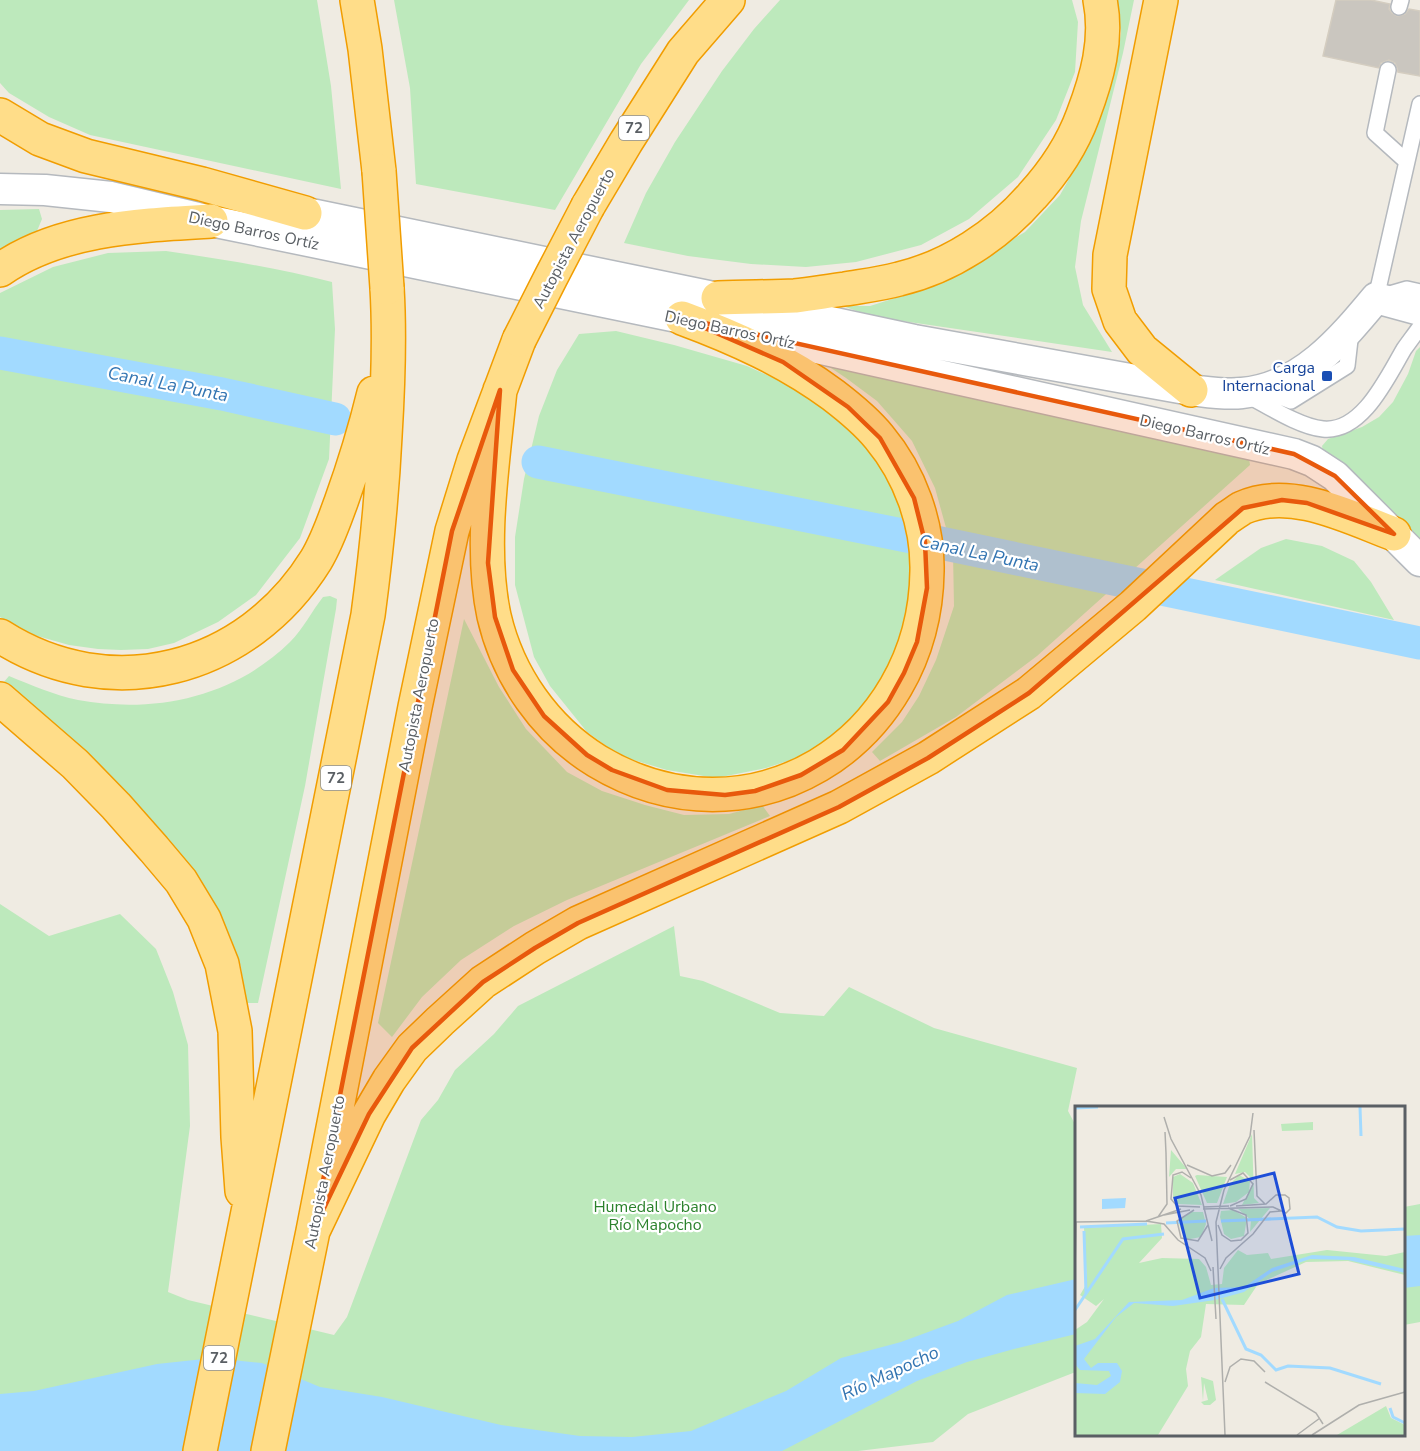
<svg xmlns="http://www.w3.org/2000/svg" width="1420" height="1451" font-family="'Nunito Sans',sans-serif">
<rect width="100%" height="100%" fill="#efebe2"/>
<!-- green -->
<path fill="#bde9bc" d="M0 0H317L331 86 341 189 90 135 49 117 9 93 0 83Z
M394 0H689L641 64 555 210 416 184 410 88Z
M780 0H1072L1078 22 1075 72 1056 120 1018 177 969 219 921 245 856 262 806 267 751 264 688 256 624 243 646 193 675 142 722 71 754 29Z
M1117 0H1134L1123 53 1081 221 1075 267 1083 305 1112 352 882 318 867 315 843 306H870L908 294 976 261 1025 232 1060 195 1086 149 1103 112 1118 52 1121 33Z
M39 209 42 219 37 231 42 234 0 250V210Z
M166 251C222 259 278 268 332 282L335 329 329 459 300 538 256 595 218 622 174 643 148 649 121 650 98 649 69 645 27 633 0 617V293L53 267 108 253Z
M616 331 674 345 747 366 789 385 824 403 858 431 890 477 906 520 911 563 910 605 893 659 873 696 839 731 803 756 766 768 716 778 667 770 620 756 587 732 550 686 534 657 515 585V537L524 479 539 416 557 370 579 334Z
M1420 347V544L1324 457 1322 446 1328 439 1362 427 1379 417 1393 402 1408 374 1416 351Z
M819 360 1248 452 1250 465 1037 656 956 717 880 761 872 752 902 722 919 696 936 660 954 606 953 553 935 488 912 441 877 401 846 378Z
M1286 539 1322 546 1354 561 1371 582 1394 620 1215 580 1261 548Z
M330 596 337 599 336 609 305 786 258 1003H246L241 967 229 934 209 896 3 683 9 676C31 685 54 695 78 700 155 714 234 697 290 642 303 629 312 611 323 597Z
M464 619 499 687 526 729 567 772 602 791 645 805 684 815 729 814 762 805 770 816 567 900 514 926 461 960 422 997 392 1037 378 1023Z
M0 904 49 936 120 914 156 949 173 992 188 1045 190 1126 168 1292 188 1300 334 1335 347 1317 421 1120 438 1100 455 1070 494 1034 518 1006 674 926 680 976 703 981 780 1013 824 1016 849 987 934 1028 1077 1068 1068 1111 1076 1126V1372L1073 1373 968 1414 933 1442 858 1451H0Z
M1420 1204V1322L1404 1325V1207Z"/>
<!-- water -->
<path fill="#a2daff" d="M1420 1235V1286L1404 1288V1236Z
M1076 1279V1334L1014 1349 967 1362 917 1381 782 1451H0V1394L34 1391 157 1364 213 1358 262 1363 320 1387 382 1397 501 1425 580 1436 632 1437 691 1431 786 1391 841 1358 901 1342 958 1321 1007 1295Z"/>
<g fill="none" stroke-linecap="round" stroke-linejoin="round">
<!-- canal -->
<path stroke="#a2daff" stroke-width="33" d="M0 353 222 394 335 419
M538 462 902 535 1420 643"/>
</g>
<!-- building -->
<path fill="#cac6bf" stroke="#d4cdc0" stroke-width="1.5" d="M1336 0H1371L1390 4 1389 9 1392 13 1397 16 1405 14 1409 9 1420 11V76L1398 72 1397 68 1395 63 1389 60 1381 63 1379 68 1323 56Z"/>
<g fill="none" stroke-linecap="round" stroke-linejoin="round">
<!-- lane casing -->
<g stroke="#b5b9be" stroke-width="18">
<path id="lane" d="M1399 7 1401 0
M1388 70 1375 133 1406 161
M1420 104 1376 298 1407 289 1420 292
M1265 391 1291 401 1347 366 1351 331
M1247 395C1268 406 1300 427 1323 429 1362 433 1387 378 1404 349 1409 342 1415 334 1420 327"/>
</g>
<!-- street casing -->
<g stroke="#b5b9be" stroke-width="33">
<path id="street" d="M0 189 45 190 111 197 211 221 682 318 1294 454 1312 461 1335 476 1420 561
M282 208 718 298 914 340 1191 390C1208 392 1225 395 1242 393 1301 388 1341 340 1376 298L1420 310"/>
</g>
<!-- highway casing -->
<g stroke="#f19d00" stroke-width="36">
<path id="highway" d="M357 0 365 49 379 171
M1161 0 1110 255 1109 289 1120 321 1142 350 1191 390
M0 115 40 139 86 156 202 184 305 213
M588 206 626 142 683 52 728 0
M0 270C60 228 141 225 211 221
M718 298C744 297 770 297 795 296 812 294 829 291 845 289 863 286 881 284 899 279 950 267 998 235 1032 196 1054 172 1072 145 1083 115 1097 78 1108 40 1100 0
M500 390C493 462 479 546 494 616 508 676 545 729 597 761 749 853 925 744 927 571 928 524 910 474 879 437 866 421 850 408 833 395 787 361 736 338 682 318
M0 636C111 707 247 671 316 560 327 542 334 521 341 502 354 466 365 430 374 393
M0 699 75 764 116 806 154 849 181 881 204 919 222 964 235 1031 238 1137 242 1191
M313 1231 369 1114 389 1080 412 1048 440 1021 483 982 535 948 578 923 839 807 928 758 1029 693 1133 606 1227 518C1232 515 1237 511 1242 508 1290 486 1349 517 1394 534
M200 1451 368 615C376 555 382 496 385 436 388 387 390 337 387 288
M268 1451 313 1231 415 707 452 531 474 460 519 340"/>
</g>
<!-- lane -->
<use href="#lane" stroke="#fff" stroke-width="15"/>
<!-- street -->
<use href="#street" stroke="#fff" stroke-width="30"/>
<!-- highway -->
<use href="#highway" stroke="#ffdd89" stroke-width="33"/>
<!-- highway-bridge casing -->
<g stroke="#f19d00" stroke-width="36" stroke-linecap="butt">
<path id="highway-bridge" d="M379 171 387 288
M519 340 551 277 588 206"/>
</g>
<!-- highway-bridge -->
<use href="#highway-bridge" stroke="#ffdd89" stroke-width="33"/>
</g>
<!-- marked area -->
<path fill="#e8590c" fill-opacity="0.2" stroke="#e8590c" stroke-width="4.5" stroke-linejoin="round" d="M682 318 1294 454 1335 476 1394 534 1307 503 1282 500 1243 508 1029 693 928 758 839 807 578 923 535 948 483 982 412 1048 369 1114 313 1231 452 531 500 390 488 563 495 617 513 670 544 716 587 755 612 770 667 790 725 795 755 791 801 775 843 750 888 702 904 673 917 642 927 588 925 542 914 498 880 438 848 407 783 362Z"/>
<!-- markers -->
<rect fill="#1a4fb4" stroke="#fff" stroke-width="2" x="1321" y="370" width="12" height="12" rx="3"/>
<g text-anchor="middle" stroke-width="4.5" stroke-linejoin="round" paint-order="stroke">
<!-- shield labels -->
<g fill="#fff" stroke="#8c8f92" stroke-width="1.5">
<rect x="619" y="116" width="30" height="24" rx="4.5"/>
<rect x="321" y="766" width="30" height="24" rx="4.5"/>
<rect x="204" y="1346" width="30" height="24" rx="4.5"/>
</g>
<g font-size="15" font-weight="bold" fill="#5a5f64">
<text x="634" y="133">72</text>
<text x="336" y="783">72</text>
<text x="219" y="1363">72</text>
</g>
<!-- street labels -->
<g font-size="16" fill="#5a5f64" stroke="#fff">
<text transform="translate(254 230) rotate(12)" y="6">Diego Barros Ortíz</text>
<text transform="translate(573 238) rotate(-62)" y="6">Autopista Aeropuerto</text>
<text transform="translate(730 329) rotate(12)" y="6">Diego Barros Ortíz</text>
<text transform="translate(1205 434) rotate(13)" y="6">Diego Barros Ortíz</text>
<text transform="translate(418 695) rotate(-79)" y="6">Autopista Aeropuerto</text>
<text transform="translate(324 1172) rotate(-79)" y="6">Autopista Aeropuerto</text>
</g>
<!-- transit labels -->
<g font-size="16" fill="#164399" stroke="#fff" text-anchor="end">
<text x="1315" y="373">Carga<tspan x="1315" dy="18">Internacional</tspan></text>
</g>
<!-- park labels -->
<g font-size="16" fill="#2c822d" stroke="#fff">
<text x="655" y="1212">Humedal Urbano<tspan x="655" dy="18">Río Mapocho</tspan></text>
</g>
<!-- water labels -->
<g font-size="18" font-style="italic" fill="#3375b2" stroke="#fff">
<text transform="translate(168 384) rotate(11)" y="6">Canal La Punta</text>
<text transform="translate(979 553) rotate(12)" y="6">Canal La Punta</text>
<text transform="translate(890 1373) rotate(-25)" y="6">Río Mapocho</text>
</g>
</g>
<!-- overview -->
<g transform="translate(1075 1106)">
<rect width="330" height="330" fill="#efebe2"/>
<path d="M238 16V24L207 25 206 18ZM177 28 179 92 184 97 167 99 179 75 170 66 160 68ZM96 44 112 63H101L94 71ZM105 68 118 77 127 99 103 98 98 93V71ZM122 69 152 71 142 97H132L120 70ZM164 69 175 75 174 86 161 96 148 98 155 78ZM195 102 175 126 176 114 163 103ZM158 104 172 112 169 130 156 133 149 128 145 111 146 105ZM116 106H128L131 118 126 131 110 134 103 115ZM86 118 87 132 64 157 87 152 124 153 131 161 136 179 147 178 149 162 163 144 172 149 193 147 196 153 252 144 311 150 330 146V169L273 155 231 156 183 178 169 199 131 198 126 231 115 245 111 263 113 280 83 329H0V224L12 216 29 193 21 200 5 189 12 177 9 122ZM126 271 138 275 141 294 135 299H129L126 296 133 294 129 277 128 295ZM311 300 316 312 330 319V329H262Z" fill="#bde9bc"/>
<path d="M51 92 50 102 27 103V93ZM237 149 279 151 330 163V167L273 154 235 153 197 166 169 186 140 194 98 200 59 197 41 211 9 253 16 262 23 257H42L47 265 45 276 30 288 0 287V277L22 279 36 270 34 265 5 264 0 258V240L20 233 54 196 107 194 139 182 169 181 197 162Z" fill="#a2daff"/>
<path fill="none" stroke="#a2daff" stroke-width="3" d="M285 1 286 30M0 2 23 1M146 115 242 111 262 121 286 125 330 123M91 117 131 115M5 121 72 118M9 125 11 187M147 193 171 243 186 249 201 264 213 260 255 262 306 278M0 204 48 133 89 128M315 302 318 311 330 317"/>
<path fill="none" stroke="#afafac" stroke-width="1.5" d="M89 11 96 33 126 89 137 135M179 24 182 90 190 98M90 26 91 47M112 59 137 70 150 67 156 59M116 72 107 66 98 69 96 93 102 100 125 101M155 100 171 93 178 78 168 67 155 74M128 101 154 100M128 103 198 101 211 107 215 103 214 92 210 89H201L191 98 161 100M119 104 102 115 106 132 123 135 133 119M89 109 115 104M83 111 92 98 91 47M71 115 89 118 103 134 130 152 136 165M0 116 71 115 106 103M143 119 147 129 156 135 166 134 173 127 171 109 153 102M138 161 141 213M145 163 151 152 178 128 195 106 206 105M0 166 1 116M150 276 155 261 166 253 179 255 190 266M190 276 241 307 248 318M150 329 141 116 149 84 175 30 178 7M222 329 245 312M237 329 284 299 330 286"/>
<path fill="#1d4ed8" fill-opacity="0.15" stroke="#1d4ed8" stroke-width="3" d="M199 67 224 168 125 192 100 92Z"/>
<rect width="330" height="330" fill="none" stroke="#5a5f64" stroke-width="3"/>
</g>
</svg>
